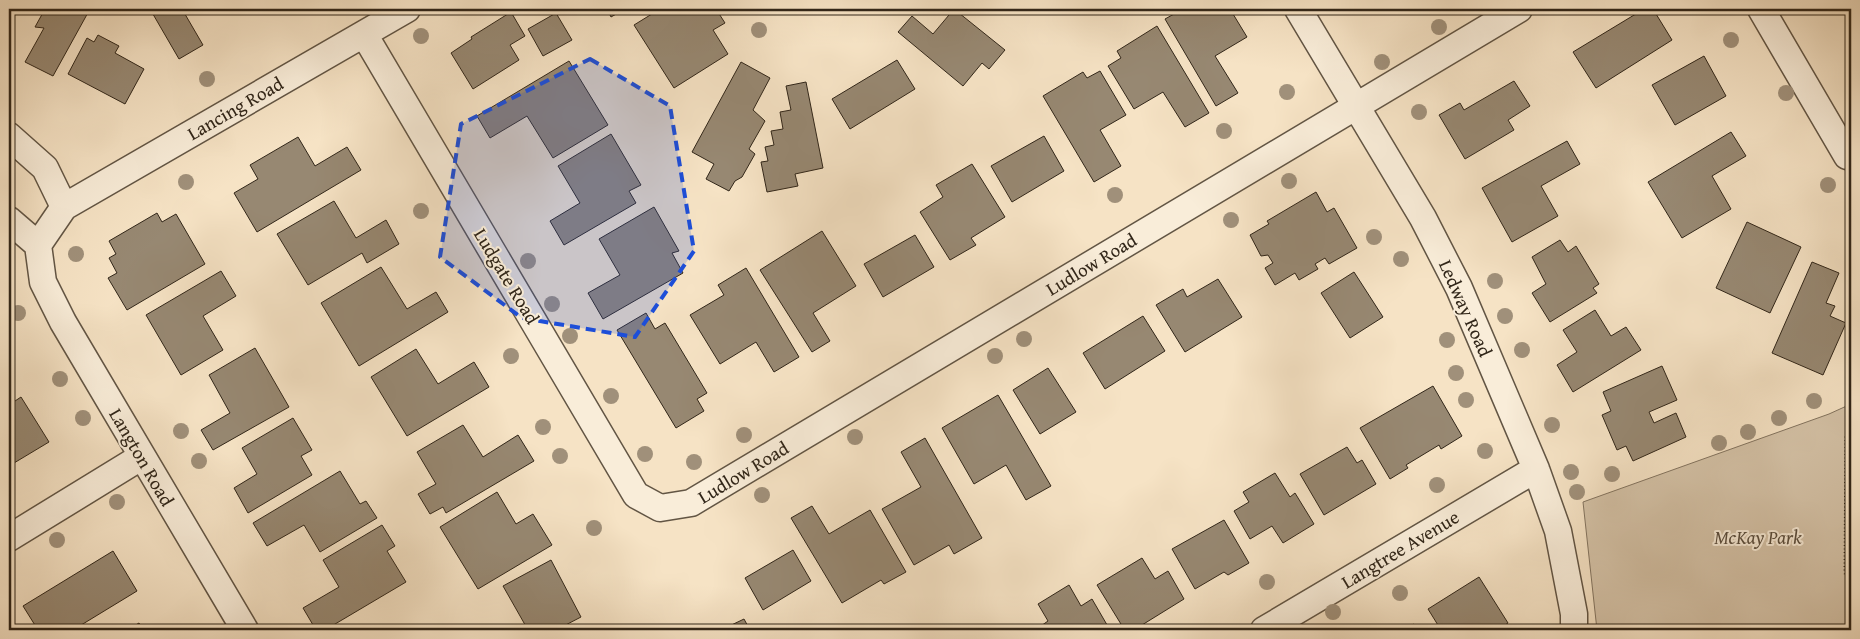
<svg xmlns="http://www.w3.org/2000/svg" width="1860" height="639" font-family="'Gentium Book Plus',serif">
<rect width="100%" height="100%" fill="#f6e3c5"/>
<filter id="stains"><feTurbulence type="fractalNoise" baseFrequency=".004" numOctaves="4"/><feColorMatrix values="0 0 0 0 .2 0 0 0 0 .09 0 0 0 0 .02 0 0 0 .5 -.17"/></filter>
<radialGradient id="worn" r=".72"><stop offset=".6" stop-color="#630" stop-opacity="0"/><stop offset="1" stop-color="#630" stop-opacity=".3"/></radialGradient>
<!-- green -->
<path fill="#d5c3a8" stroke="#837460" d="M1851 404V630H1597L1583 502 1829 414Z"/>
<!-- building -->
<path fill="#978872" stroke="#312619" d="M45 9H90L53 76 25 62 44 28 35 27Z
M150 9H182L203 45 179 59Z
M607 9H625L611 17Z
M660 9H716L725 23 713 30 728 54 674 88 634 25Z
M954 9 1005 50 989 69 982 63 963 86 898 32 912 16 933 34Z
M1112 9H1123L1115 14Z
M1183 9H1230L1247 37 1215 56 1238 93 1216 106 1165 19Z
M1644 9H1653L1672 40 1596 88 1573 52Z
M1843 9H1851V22Z
M511 12 525 36 510 45 519 60 473 89 451 53 472 39 471 37Z
M556 13 572 40 543 56 528 29Z
M1157 26 1209 113 1185 127 1163 92 1134 109 1108 66 1121 58 1117 51Z
M98 35 119 46 115 53 144 69 125 104 68 74 87 38 94 42Z
M1704 56 1726 96 1675 125 1652 85Z
M897 60 915 89 850 129 832 99Z
M569 61 608 125 553 158 527 116 490 138 477 116Z
M741 62 770 78 753 110 765 121 749 149 755 154 742 177 735 181 729 191 706 179 714 164 692 152Z
M1100 71 1126 115 1100 130 1121 166 1094 182 1043 96 1083 72 1087 78Z
M1514 81 1530 106 1508 120 1514 130 1465 159 1439 115 1460 103 1464 110Z
M806 82 823 168 795 174 798 186 767 192 761 162 768 161 765 147 774 145 771 131 783 129 780 112 791 110 786 86Z
M1731 132 1746 156 1712 176 1731 209 1682 238 1648 182Z
M611 134 641 185 629 191 636 203 564 245 550 221 580 203 558 166Z
M1044 136 1064 171 1012 202 991 166Z
M298 137 315 166 347 147 361 170 257 232 234 193 258 179 250 165Z
M1567 141 1580 164 1541 186 1558 216 1512 242 1482 188Z
M972 164 1005 217 971 238 976 245 950 260 920 212 943 197 936 185Z
M1316 192 1327 212 1334 208 1357 248 1329 264 1325 258 1315 264 1318 269 1299 280 1295 273 1275 285 1265 268 1273 263 1268 255 1261 256 1250 235 1269 224 1267 221Z
M334 201 356 238 386 220 399 244 367 263 362 253 308 285 277 234Z
M654 207 679 251 672 253 683 273 603 319 588 293 620 275 599 239Z
M157 213 162 222 176 214 205 264 127 310 108 278 117 273 109 258 116 254 109 241Z
M1747 222 1801 247 1770 313 1716 288Z
M822 231 856 286 813 313 830 341 812 352 760 270Z
M915 235 934 267 883 297 864 264Z
M1560 240 1568 252 1576 246 1599 284 1593 288 1597 293 1550 322 1532 293 1546 284 1532 257Z
M1812 262 1839 273 1826 303 1835 306 1830 316 1846 323 1823 375 1772 353Z
M381 267 407 309 436 292 448 312 359 366 321 303Z
M746 268 799 357 774 372 756 342 720 364 690 315 724 295 718 285Z
M221 271 236 296 203 316 223 350 181 375 146 315Z
M1354 272 1383 317 1350 338 1321 293Z
M1218 279 1242 317 1185 352 1156 305 1183 289 1187 297Z
M1595 310 1611 336 1626 327 1641 350 1573 392 1557 365 1577 352 1563 330Z
M646 313 655 329 665 323 707 393 697 399 704 411 676 428 617 330Z
M1143 316 1165 351 1105 389 1083 353Z
M255 348 289 407 213 450 201 430 230 413 209 375Z
M416 349 438 384 474 362 489 387 407 436 371 377Z
M1662 366 1677 400 1649 412 1654 423 1676 413 1686 437 1633 461 1626 446 1617 450 1602 415 1611 411 1603 392Z
M1048 368 1076 412 1040 434 1013 390Z
M1433 386 1462 436 1441 449 1439 445 1406 465 1408 468 1390 479 1360 428Z
M998 395 1051 486 1026 500 1006 465 974 484 942 428Z
M21 397 49 442 9 466V405Z
M293 418 312 450 301 456 312 475 248 513 234 488 257 474 242 448Z
M463 425 483 457 518 435 534 461 446 513 443 507 430 514 418 494 436 484 417 452Z
M925 438 982 538 954 554 949 545 914 565 882 509 921 487 901 452Z
M1347 447 1357 463 1362 460 1376 484 1324 515 1300 474Z
M340 471 360 504 366 501 377 518 320 552 304 525 267 546 253 523Z
M1275 473 1290 497 1295 493 1314 524 1283 543 1272 526 1250 539 1234 511 1249 502 1243 492Z
M497 492 516 524 533 514 552 545 478 589 440 527Z
M812 506 829 534 870 510 906 572 884 584 881 580 842 603 791 518Z
M1224 520 1249 563 1228 575 1224 572 1195 589 1172 549Z
M382 525 395 546 387 551 406 582 325 630H316L303 608 339 587 323 560Z
M793 550 811 581 763 610 745 578Z
M113 551 137 591 73 630H38L23 606Z
M1142 558 1155 579 1168 571 1184 599 1142 625 1124 629 1097 585Z
M551 560 581 617 556 630H528L503 586Z
M1479 577 1508 623 1499 629 1500 630H1441L1428 609Z
M1069 585 1081 606 1092 599 1110 630H1039L1038 628 1048 621 1038 604Z
M744 619 750 630H721Z
M139 623 143 630H127Z
M1414 624 1418 630H1404Z
M592 625 605 630H589Z"/>
<g fill="none" stroke-linecap="round" stroke-linejoin="round">
<!-- minor casing -->
<g stroke="#625544" stroke-width="29">
<path id="minor" d="M1298 9 1423 218 1459 288 1536 469 1558 531 1574 614V630
M1761 9 1847 156
M364 34 636 495 660 508 691 503 1519 9
M9 136 45 168 64 207
M9 220 38 245
M9 538 141 457
M245 630 63 322 43 282 38 245 64 207 407 9
M1264 630 1536 469"/>
</g>
<!-- path -->
<path stroke="#312619" stroke-width="3" stroke-dasharray="1 2.5" stroke-linecap="butt" d="M1851 433 1846 435 1845 573 1851 589"/>
<!-- minor -->
<use href="#minor" stroke="#f9edd9" stroke-width="26"/>
</g>
<!-- trees -->
<g fill="#a0907a">
<circle cx="1439" cy="27" r="8"/>
<circle cx="759" cy="30" r="8"/>
<circle cx="421" cy="36" r="8"/>
<circle cx="1731" cy="40" r="8"/>
<circle cx="1382" cy="62" r="8"/>
<circle cx="207" cy="79" r="8"/>
<circle cx="1287" cy="92" r="8"/>
<circle cx="1786" cy="93" r="8"/>
<circle cx="1419" cy="112" r="8"/>
<circle cx="1224" cy="131" r="8"/>
<circle cx="1289" cy="181" r="8"/>
<circle cx="186" cy="182" r="8"/>
<circle cx="1828" cy="185" r="8"/>
<circle cx="1115" cy="195" r="8"/>
<circle cx="421" cy="211" r="8"/>
<circle cx="1231" cy="220" r="8"/>
<circle cx="1374" cy="237" r="8"/>
<circle cx="76" cy="254" r="8"/>
<circle cx="1401" cy="259" r="8"/>
<circle cx="528" cy="261" r="8"/>
<circle cx="1495" cy="281" r="8"/>
<circle cx="552" cy="304" r="8"/>
<circle cx="18" cy="313" r="8"/>
<circle cx="1505" cy="316" r="8"/>
<circle cx="570" cy="336" r="8"/>
<circle cx="1024" cy="339" r="8"/>
<circle cx="1447" cy="340" r="8"/>
<circle cx="1522" cy="350" r="8"/>
<circle cx="511" cy="356" r="8"/>
<circle cx="995" cy="356" r="8"/>
<circle cx="1456" cy="373" r="8"/>
<circle cx="60" cy="379" r="8"/>
<circle cx="611" cy="396" r="8"/>
<circle cx="1466" cy="400" r="8"/>
<circle cx="1814" cy="401" r="8"/>
<circle cx="83" cy="418" r="8"/>
<circle cx="1779" cy="418" r="8"/>
<circle cx="1552" cy="425" r="8"/>
<circle cx="543" cy="427" r="8"/>
<circle cx="181" cy="431" r="8"/>
<circle cx="1748" cy="432" r="8"/>
<circle cx="744" cy="435" r="8"/>
<circle cx="855" cy="437" r="8"/>
<circle cx="1719" cy="443" r="8"/>
<circle cx="1485" cy="451" r="8"/>
<circle cx="645" cy="454" r="8"/>
<circle cx="560" cy="456" r="8"/>
<circle cx="199" cy="461" r="8"/>
<circle cx="694" cy="462" r="8"/>
<circle cx="1571" cy="472" r="8"/>
<circle cx="1612" cy="474" r="8"/>
<circle cx="1437" cy="485" r="8"/>
<circle cx="1577" cy="492" r="8"/>
<circle cx="762" cy="495" r="8"/>
<circle cx="117" cy="502" r="8"/>
<circle cx="594" cy="528" r="8"/>
<circle cx="57" cy="540" r="8"/>
<circle cx="1267" cy="582" r="8"/>
<circle cx="1400" cy="593" r="8"/>
<circle cx="1333" cy="612" r="8"/>
</g>
<!-- marked area -->
<path fill="#1d4ed8" fill-opacity="0.2" stroke="#1d4ed8" stroke-width="4" stroke-dasharray="10 6" stroke-linejoin="round" d="M590 59 670 106 694 251 635 337 522 318 440 257 461 124Z"/>
<g text-anchor="middle" stroke-width="4" stroke-linejoin="round" paint-order="stroke">
<!-- street labels -->
<g font-size="19" fill="#312619" stroke="#f9edd9">
<text transform="translate(235 108) rotate(-30)" y="7">Lancing Road</text>
<text transform="translate(1091 264) rotate(-31)" y="7">Ludlow Road</text>
<text transform="translate(507 276) rotate(59)" y="7">Ludgate Road</text>
<text transform="translate(1466 308) rotate(66)" y="7">Ledway Road</text>
<text transform="translate(142 457) rotate(60)" y="7">Langton Road</text>
<text transform="translate(743 472) rotate(-31)" y="7">Ludlow Road</text>
<text transform="translate(1400 549) rotate(-31)" y="7">Langtree Avenue</text>
</g>
<!-- park labels -->
<g font-size="19" font-style="italic" fill="#5a4d3d" stroke="#f9edd9">
<text x="1758" y="544">McKay Park</text>
</g>
</g>
<!-- margin -->
<rect width="1860" height="639" fill="none" stroke="#f6e3c5" stroke-width="30"/>
<rect x="10" y="10" width="1840" height="619" fill="none" stroke="#312619" stroke-width="2.5"/>
<rect x="15" y="15" width="1830" height="609" fill="none" stroke="#312619"/>
<rect width="100%" height="100%" filter="url(#stains)"/>
<rect width="100%" height="100%" fill="url(#worn)"/>
</svg>
